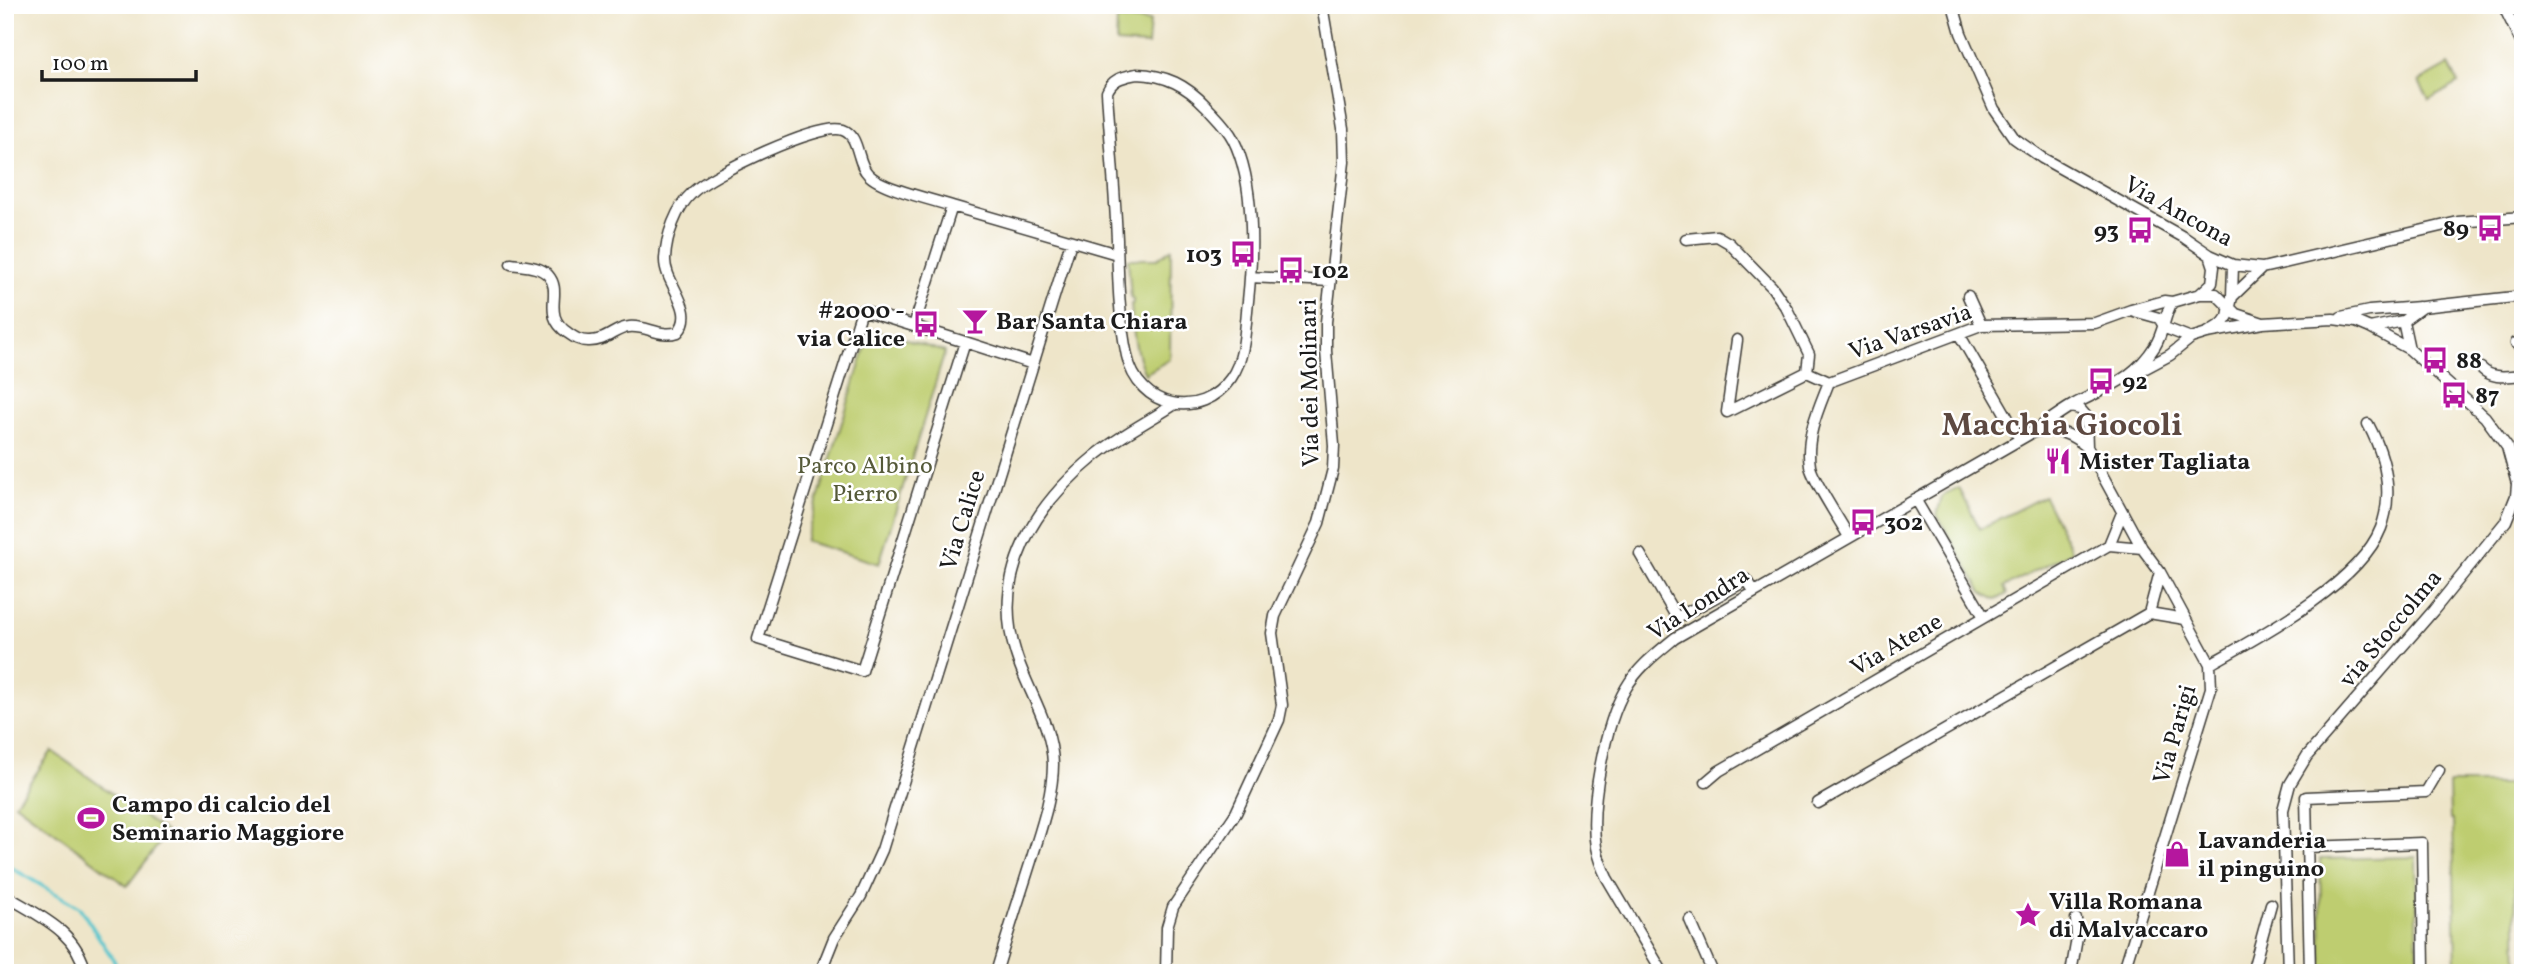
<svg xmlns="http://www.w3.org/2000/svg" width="2528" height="978" font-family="Vollkorn,serif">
<rect width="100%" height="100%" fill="#fff"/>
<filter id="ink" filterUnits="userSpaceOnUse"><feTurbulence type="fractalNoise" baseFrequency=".0143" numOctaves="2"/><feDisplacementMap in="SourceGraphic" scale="14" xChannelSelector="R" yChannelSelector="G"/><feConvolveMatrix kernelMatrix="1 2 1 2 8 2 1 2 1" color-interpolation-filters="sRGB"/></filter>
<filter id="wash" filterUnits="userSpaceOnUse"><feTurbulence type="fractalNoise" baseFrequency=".00686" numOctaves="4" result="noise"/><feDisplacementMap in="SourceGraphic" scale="28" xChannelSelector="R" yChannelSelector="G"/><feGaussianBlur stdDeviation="1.57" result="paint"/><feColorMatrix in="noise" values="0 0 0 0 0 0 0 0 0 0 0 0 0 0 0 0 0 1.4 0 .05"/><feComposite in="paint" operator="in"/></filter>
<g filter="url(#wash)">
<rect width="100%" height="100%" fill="#eee5c9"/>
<!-- green -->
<path fill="#becd6f" stroke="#6d7446" stroke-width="2" d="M1117 19 1150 21 1148 45 1116 43Z
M2449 65 2459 83 2429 100 2419 82Z
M1171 249 1170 359 1145 374C1134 351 1133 329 1131 304H1133V299H1131L1128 259H1157Z
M871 329 945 352 879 564 805 541Z
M1959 488 1980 529 2044 496 2072 552 2004 587 2007 594 1996 600 1982 592 1937 515 1942 496Z
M52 751 167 833 127 886 15 803Z
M2449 784H2516L2519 870 2515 871 2517 973H2456L2453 819H2450Z
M2416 857 2418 965 2322 967 2320 859Z"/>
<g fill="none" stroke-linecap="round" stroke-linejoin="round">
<!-- stream -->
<path stroke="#59c6ce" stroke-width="3.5" d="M5 864 80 908 122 973"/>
</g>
</g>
<g filter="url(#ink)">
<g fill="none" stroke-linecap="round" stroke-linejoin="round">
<!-- minor casing -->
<g stroke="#3c3a36" stroke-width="13">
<path id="minor" d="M1953 5 1961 33 1994 109 2014 138 2042 158 2185 238 2210 255 2233 265 2262 268 2458 222 2523 217
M2503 5 2523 46
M1137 74C1166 75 1186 85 1206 106 1215 116 1227 127 1233 139 1255 182 1253 254 1248 301 1245 326 1246 356 1231 378 1200 422 1138 408 1127 356 1119 319 1118 278 1117 240 1115 191 1110 141 1107 92 1113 78 1123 77 1137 74Z
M1686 239 1717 236 1729 243 1772 287 1787 309 1809 354 1807 372
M511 264C523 266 540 266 548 275 564 293 540 314 568 333 575 338 580 341 588 341 606 342 615 328 629 327 646 325 661 338 678 332 698 310 664 284 665 259 666 237 676 207 693 192 711 174 820 122 843 130 860 136 856 162 868 174 880 188 933 200 952 206
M1250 277 1330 281
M2200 294 2212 283 2214 267 2210 255
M1968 296 1981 325
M2232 297 2262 268
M862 310 965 342 862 671 758 639Z
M2134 311 2159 318 2165 328 2191 338
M2341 317 2369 311 2419 307
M2403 321 2409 349
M914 326 952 206 1117 254
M2370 328 2403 321 2422 307 2523 296
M2207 333 2263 323 2333 319 2356 322 2370 328 2409 349 2485 417 2507 447 2517 484 2516 496 2506 521 2433 611 2307 756 2290 784 2283 810 2288 973
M1959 334 2020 439
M1737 340 1727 412 1807 372 1829 382
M965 342 1033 364
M2516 343 2523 342
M2481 368C2493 380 2507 376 2523 375
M2138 372 2170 355 2191 338 2207 333 2223 323 2228 316 2232 297 2233 265
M1829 382 1981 325 2095 323 2131 310 2164 301 2172 302
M1829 382C1819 408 1805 437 1810 466 1812 479 1841 522 1849 537
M2070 407 2080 409 2086 416 2087 447
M2035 432C2056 427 2072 434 2087 447L2142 548 2160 572 2210 664 2211 688 2123 973
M1915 499 1984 617
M2109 545 2122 513
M2109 545 2142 548
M1640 554 1677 618 1747 580 1754 591
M2149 613 2160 572
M2149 613 2185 619
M2210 664C2260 636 2359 584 2381 528 2394 493 2385 456 2368 424
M1706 782 1719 771 2109 545
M1818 803 2149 613
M2307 847 2422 843 2424 968 2386 973
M5 895C40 917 76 930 86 973
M1690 920 1713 973
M820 973 834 938 861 896 882 850 1071 242
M996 973C1007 936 1019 899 1031 861 1040 831 1053 796 1053 764 1052 724 1027 690 1016 654 990 573 1036 504 1095 456 1119 436 1149 421 1175 404
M1166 973 1167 927 1173 907 1236 813 1279 720 1282 705 1272 633 1275 616 1319 523 1333 469 1334 445 1326 351V322L1344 162 1343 129 1322 5
M1663 973 1607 878C1602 868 1598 858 1596 847 1589 807 1605 723 1626 688 1638 667 1657 653 1675 638L2033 432C2046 423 2059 413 2073 405 2106 387 2134 380 2155 346 2164 332 2164 316 2172 302L2200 294H2216L2236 314 2263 323
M2071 973 2077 938 2076 919
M2252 973 2271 904
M2310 973 2306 797 2426 792 2439 770"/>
</g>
<!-- minor -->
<use href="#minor" stroke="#fff" stroke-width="10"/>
</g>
</g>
<!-- icons -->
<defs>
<g id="bus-bare" transform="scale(2.1)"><path d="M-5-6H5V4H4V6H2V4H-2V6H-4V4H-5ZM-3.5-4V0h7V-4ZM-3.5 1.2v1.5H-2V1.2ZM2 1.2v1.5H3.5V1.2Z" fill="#b5179e" stroke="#fff" stroke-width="2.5" paint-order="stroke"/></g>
<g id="bar-bare" transform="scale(2.1)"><path d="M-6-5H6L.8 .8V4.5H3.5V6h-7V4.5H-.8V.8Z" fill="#b5179e" stroke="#fff" stroke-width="2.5" paint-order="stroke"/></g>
<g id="restaurant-bare" transform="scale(2.1)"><path d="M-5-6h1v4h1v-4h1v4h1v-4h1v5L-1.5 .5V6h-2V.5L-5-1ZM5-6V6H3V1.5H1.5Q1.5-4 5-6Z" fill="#b5179e" stroke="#fff" stroke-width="2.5" paint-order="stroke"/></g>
<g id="stadium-bare" transform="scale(2.1)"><path d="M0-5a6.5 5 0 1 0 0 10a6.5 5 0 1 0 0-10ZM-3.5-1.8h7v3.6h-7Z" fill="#b5179e" stroke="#fff" stroke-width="2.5" paint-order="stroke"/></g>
<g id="shop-bare" transform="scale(2.1)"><path d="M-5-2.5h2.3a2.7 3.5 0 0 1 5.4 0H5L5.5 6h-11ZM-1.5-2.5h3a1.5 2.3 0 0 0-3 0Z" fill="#b5179e" stroke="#fff" stroke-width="2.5" paint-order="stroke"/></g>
<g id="sight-bare" transform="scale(2.1)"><path d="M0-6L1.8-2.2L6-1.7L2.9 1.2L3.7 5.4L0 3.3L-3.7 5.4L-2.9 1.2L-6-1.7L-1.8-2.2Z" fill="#b5179e" stroke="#fff" stroke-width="2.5" paint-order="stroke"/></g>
</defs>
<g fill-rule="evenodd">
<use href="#bus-bare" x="2490" y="228"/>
<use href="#bus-bare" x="2140" y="230"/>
<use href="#bus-bare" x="1243" y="254"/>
<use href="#bus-bare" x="1291" y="270"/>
<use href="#bar-bare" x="975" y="321"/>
<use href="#bus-bare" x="926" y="324"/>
<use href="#bus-bare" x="2435" y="360"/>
<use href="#bus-bare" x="2101" y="381"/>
<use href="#bus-bare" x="2454" y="395"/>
<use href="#restaurant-bare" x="2058" y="461"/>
<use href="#bus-bare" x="1863" y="522"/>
<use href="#stadium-bare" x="91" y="818"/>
<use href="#shop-bare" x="2177" y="854"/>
<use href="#sight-bare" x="2028" y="915"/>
</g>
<g text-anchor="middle" stroke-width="5" stroke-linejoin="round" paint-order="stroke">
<!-- street labels -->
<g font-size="24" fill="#1c1c1c" stroke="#fff">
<text transform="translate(2179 211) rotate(29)" y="8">Via Ancona</text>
<text transform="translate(1910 331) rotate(-19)" y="8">Via Varsavia</text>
<text transform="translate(1309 383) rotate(-91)" y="8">Via dei Molinari</text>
<text transform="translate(962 520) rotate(-73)" y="8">Via Calice</text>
<text transform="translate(1698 603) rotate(-33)" y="8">Via Londra</text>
<text transform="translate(2390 628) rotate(-50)" y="8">via Stoccolma</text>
<text transform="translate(1896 644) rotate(-30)" y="8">Via Atene</text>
<text transform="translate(2174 734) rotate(-74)" y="8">Via Parigi</text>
</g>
<!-- poi labels -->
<g font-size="24" font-weight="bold" fill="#1c1c1c" stroke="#fff" text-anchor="start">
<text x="2469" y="236" text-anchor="end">89</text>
<text x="2119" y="238" text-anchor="end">93</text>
<text x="1222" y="262" text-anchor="end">103</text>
<text x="1312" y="278">102</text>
<text x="905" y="318" text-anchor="end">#2000 -<tspan x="905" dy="28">via Calice</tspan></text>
<text x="996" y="329">Bar Santa Chiara</text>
<text x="2456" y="368">88</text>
<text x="2122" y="389">92</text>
<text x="2475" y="403">87</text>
<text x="2079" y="469">Mister Tagliata</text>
<text x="1884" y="530">302</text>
<text x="112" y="812">Campo di calcio del<tspan x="112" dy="28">Seminario Maggiore</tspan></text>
<text x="2198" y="848">Lavanderia<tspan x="2198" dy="28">il pinguino</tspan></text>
<text x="2049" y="909">Villa Romana<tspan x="2049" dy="28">di Malvaccaro</tspan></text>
</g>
<!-- park labels -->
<g font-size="24" fill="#555a39" stroke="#fff">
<text x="865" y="473">Parco Albino<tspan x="865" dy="28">Pierro</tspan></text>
</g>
<!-- district labels -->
<g font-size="32" font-weight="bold" fill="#5d4941" stroke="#fff">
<text x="2062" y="435">Macchia Giocoli</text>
</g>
</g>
<!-- margin -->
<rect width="2528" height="978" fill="none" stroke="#fff" stroke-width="28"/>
<!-- scale -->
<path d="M42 70v10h154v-10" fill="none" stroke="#1c1c1c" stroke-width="3.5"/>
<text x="52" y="70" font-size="21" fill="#1c1c1c" stroke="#ffffff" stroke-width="5" paint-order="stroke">100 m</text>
</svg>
